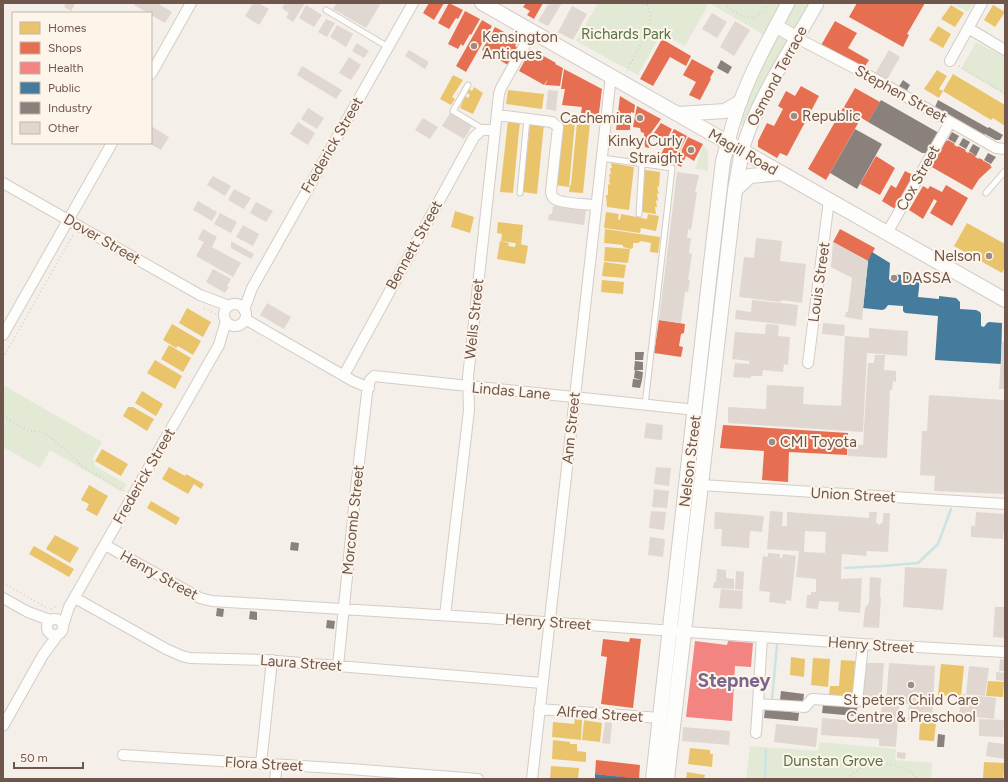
<svg xmlns="http://www.w3.org/2000/svg" width="1008" height="782" font-family="Figtree,sans-serif">
<rect width="100%" height="100%" fill="#f4efe9"/>
<!-- green -->
<path fill="#e2ead5" d="M598 3H788L769 38 709 3 685 46 661 34 638 75 576 41Z
M795 3H811L795 28 785 22Z
M951 3H973L968 12Z
M778 35 788 41 769 72 742 126 741 125C743 93 763 63 778 35Z
M976 42 1005 57V95L961 69Z
M703 145 708 151V171L695 169Z
M3 385 102 442 93 458 95 466 126 484 122 492 50 450 40 468 3 447Z
M819 742 896 749 895 760 932 763 931 778 951 779H746L750 746 818 751Z"/>
<!-- homes -->
<path fill="#e9c46a" d="M951 5 964 13 955 27 941 19Z
M993 5 1005 12 995 27 984 20Z
M938 26 951 34 943 48 929 40Z
M937 70 947 76 939 89 943 91 939 98 924 89Z
M953 74 1005 105V126L993 118 991 120 943 91Z
M453 75 463 80 452 97 455 99 451 105 440 99Z
M474 87 483 93 473 114 460 108 465 96 468 98 470 95 467 93 469 89 472 91Z
M508 90 544 94 542 109 506 104Z
M560 119 571 120V122H575L569 187 554 185Z
M508 120 520 121 513 193 500 192Z
M577 122 590 123 583 193 569 192 570 185H571Z
M530 123 544 124 537 194 523 192Z
M611 163 634 167 629 210 607 207 606 195H608V184L610 185 609 179H610L609 174H611L610 168H612Z
M645 170 660 172 659 187 657 186 659 194 657 193 658 201 656 200 657 207H655L656 214 642 212Z
M455 211 474 217 470 233 451 227Z
M606 212 619 214 618 219 620 220 621 214 647 219 648 214 659 216 656 231 641 228 640 233 604 228Z
M498 222 523 225 521 244 501 241 502 234 497 233Z
M967 223 1005 244V267L1002 273 954 246Z
M605 229 660 237 658 253 650 252 651 243 641 241 638 243H633V248L631 249 623 247V245L604 243Z
M500 241 509 243 508 246 515 247 516 243 528 246 525 264 497 259Z
M605 247 630 249 628 263 604 261Z
M604 262 626 265 624 278 602 276Z
M602 280 624 282 623 294 601 292Z
M187 308 211 322 203 337 179 323Z
M172 324 201 341 193 355 178 346 176 348 163 340Z
M169 345 191 358 183 372 161 359Z
M155 360 182 376 175 389 147 373Z
M142 391 163 404 156 416 135 403Z
M128 407H133L154 419 147 431 123 416Z
M102 449 128 464 121 476 95 461Z
M169 467 185 476 186 474 204 484 201 489 194 484 188 494 162 479Z
M89 485 108 496 97 516 86 510 89 504 81 500Z
M151 501 180 518 176 525 147 508Z
M55 535 79 548 70 563 46 549Z
M34 546 74 569 69 577 29 554Z
M791 657 805 659 804 677 790 675Z
M813 658 830 659 828 687 811 685Z
M841 660 855 661 853 697 829 695 830 686H839Z
M941 664 964 666 961 697 938 695Z
M988 681 1004 682 1003 697 986 696Z
M575 719 582 720 581 740 552 737 553 722 574 724Z
M584 720 602 723 600 742 582 740Z
M920 722 936 723 934 741 919 740Z
M553 740 570 742V744H577V751L586 752V762L552 759Z
M690 748 710 750V754H713L712 767 688 764Z
M984 762 1005 763 1003 779H983Z
M551 766 579 768 578 779H550Z
M687 772 705 775 704 779H686Z"/>
<!-- shops -->
<path fill="#e76f51" d="M429 3H444L434 20 423 13Z
M449 3 463 10 458 19 456 18 449 29 438 23Z
M526 3H543L534 19 527 15 530 11 523 7Z
M857 3H925L907 34 909 35 903 47 849 17Z
M465 11 480 19 471 35 470 34 463 46 461 44 458 49 448 44Z
M482 20 492 26 466 72 456 66Z
M835 21 857 33 848 48 869 60 862 71 820 47Z
M495 27 519 40 515 46 518 48 508 65 482 50Z
M662 39 691 56 686 66 670 57 653 86 640 79Z
M531 49 556 63 555 64 563 68 560 86 545 85 548 79 544 85 528 76 536 61 528 76 519 71Z
M692 59 714 71 710 78 711 79 700 100 689 95 696 82 683 75Z
M564 69 602 89 598 121 591 120 592 114 581 113 582 107 562 105 565 89H561Z
M801 86 819 96 787 156 780 153 777 158 758 147V141L767 123 774 126 783 109 778 106 786 91 795 96Z
M855 88 880 102 868 122 844 107Z
M620 96 635 105 634 113 631 112 630 130H616Z
M637 106 661 119 651 133 649 148 645 147 644 133 641 132 640 128 633 127Z
M843 108 861 118 826 180 808 169Z
M661 123 672 129 664 145 651 137Z
M674 129 687 136 674 162 660 156Z
M688 137 703 144 694 161 686 156 681 167 675 164Z
M945 140 947 141 948 140 955 144 954 145 958 147V146L966 150 965 151 968 153 969 152 976 156 975 157 979 159V158L983 160 984 162V161L991 165 990 166 992 167 979 179 972 190 930 166Z
M876 156 895 168 880 195 860 184Z
M905 171 915 176 895 209 882 201 891 185 896 188Z
M946 185 968 198 952 226 930 213 937 201 934 199 923 219 909 210 923 186 928 189 930 186 942 192Z
M840 229 875 248 868 261 833 242Z
M659 320 685 324 684 333 681 334 679 346 683 347 681 357 654 353Z
M723 425 848 433 847 455 789 452 788 482 762 480 764 451 720 448Z
M630 638 641 639 633 708 601 704 607 657 601 656 603 639 629 642Z
M596 760 640 765 639 779 595 774Z"/>
<!-- health -->
<path fill="#f28482" d="M695 641 727 645 728 641 753 643 751 667 735 666 732 721 686 717Z"/>
<!-- public -->
<path fill="#457b9d" d="M872 252 890 263 889 279H891L892 274 901 275V280L904 281 905 275 918 276 920 278 918 297 939 299V296L956 298 960 302V309L976 310 980 312 981 314V326L984 327 987 323 989 322 1002 323 1001 364 935 360 938 316 905 313 903 311V306L888 305 885 309 882 310 863 308 868 261Z
M595 774 633 778V779H595Z"/>
<!-- industry -->
<path fill="#8a817c" d="M721 60 732 67 728 74 717 68Z
M903 80 910 85 906 92 898 88Z
M881 100 939 133 927 153H922L868 122Z
M938 100 988 128 989 127 1003 135 1000 140H996L985 134 984 135 935 107Z
M855 129 882 144 857 189 830 173Z
M952 132 959 136 955 143 948 139Z
M963 138 970 142 966 149 959 145Z
M973 144 980 148 976 156 969 151Z
M988 153 996 157 991 164 984 160Z
M635 352H644L643 360H635Z
M635 361 643 362V370H634Z
M635 370 643 372 642 380 634 378Z
M633 379 642 380 640 388 632 387Z
M291 542 299 543 298 551 290 550Z
M217 608 224 609 223 617 216 616Z
M250 611 257 612V620L249 619Z
M327 620 335 621 334 629 326 628Z
M781 691 804 694 803 703 780 700Z
M823 704 857 708 856 716 822 713Z
M765 709 799 713 798 721 764 718Z
M938 734 945 735 944 747H937Z"/>
<g fill="none" stroke-linecap="round" stroke-linejoin="round">
<!-- stream -->
<path stroke="#cce3e3" stroke-width="2.5" d="M845 568 882 566 918 563 938 544 951 509
M772 700 777 645
M765 779 766 750"/>
</g>
<!-- building -->
<path fill="#e0d7d1" fill-rule="evenodd" d="M66 3 75 4 71 11 64 7Z
M135 3H157L172 12 165 23 151 15V13H148L134 5Z
M253 3H258L269 9 259 25 245 16Z
M285 3H305L293 22 286 17 289 13 282 8Z
M337 3H381L366 28 333 9Z
M549 3H562L548 26 538 21Z
M306 5 322 15 314 27 299 18Z
M572 6 587 14 573 40 558 32Z
M712 13 727 22 717 38 702 29Z
M326 19 335 23 327 37 318 32Z
M735 21 750 30 734 56 720 47Z
M337 25 353 34 346 47 330 37Z
M357 43 369 51 364 58 352 51Z
M409 50 429 62 425 69 405 56Z
M889 50 900 57 885 83 873 77Z
M349 57 361 65 351 80 339 73Z
M302 66 342 90 336 99 297 75Z
M548 90 558 91 556 111 546 109Z
M308 108 324 118 317 129 301 119Z
M450 113 472 126 464 139 442 126Z
M423 118 438 127 430 139 415 130Z
M298 122 315 133 308 145 290 134Z
M151 126 169 137 161 150 149 143H151Z
M677 172 699 175 695 192H697L691 230 688 229 687 238H691L689 253 692 254 688 280H690L688 292H685L681 323 659 320Z
M213 176 231 186 225 196 207 185Z
M234 189 251 198 244 209 228 200Z
M198 201 217 212 212 221 193 210Z
M256 202 273 211 266 222 250 213Z
M553 206 586 210 584 225 548 220 549 214H552Z
M220 213 237 222 231 233 214 224Z
M243 225 259 234 253 246 236 237Z
M203 229 217 237 212 247 241 263 233 277 196 256 204 242 198 239Z
M756 238 782 241 780 261 806 264 802 303 781 300V302L739 297 744 257 754 258Z
M231 241 254 254 251 259 231 248Z
M833 242 868 261 862 320 845 317 846 312H848L852 278 831 267Z
M213 269 231 279 227 286 229 287 225 293 206 282Z
M752 300 798 305 796 326 735 319 736 310 751 312Z
M267 303 291 317 284 329 260 315Z
M823 323 845 325 844 336 822 334Z
M766 324 779 325 778 336 790 337 788 365 784 364 783 372 763 370 762 376H751V378L733 377 735 363 749 364V361L732 359 735 332 765 334Z
M869 328 908 331 907 356 867 353 863 432 728 423V407L766 409 767 385 804 387 803 404 841 406 845 336 869 338Z
M1002 342H1005V389H999Z
M875 355H885L884 370 896 371V382L893 381 892 390H890L887 458 848 456V444L863 445 868 363H874Z
M929 395 1005 400V494L934 491 935 476 920 475 922 431H927Z
M646 423 663 425 662 440 644 438Z
M656 467 671 468 669 486 654 484Z
M654 489 669 491 667 508 652 507Z
M651 511 666 512 664 530 649 528Z
M770 511 783 512 782 526H787V512L869 518V512H877L876 522 879 525 883 522V513H890L888 552 867 551 866 556 842 554 841 579 862 578 860 613 838 611 839 602 819 601 818 609 806 608 807 595H811V592H816V579L796 577 799 551 767 549ZM805 531 826 532 825 553 804 552Z
M715 512 764 516 762 532 750 531 749 548 721 546 722 529H714Z
M976 512 1005 514V533H1003V539L971 537V526H975Z
M650 537 665 539 663 557 648 555Z
M768 553 780 554V558H782L783 554 796 556 791 601 786 600V604L769 602 770 592 759 591 763 556 768 557Z
M905 567 947 569 943 610 903 607Z
M717 569 726 570V578L734 579V589L713 588 714 582H716Z
M736 571 744 572 743 590 735 589Z
M870 577 881 578 880 597H881L879 628 863 627 865 608 869 603Z
M721 589 743 591 742 609 719 608Z
M995 607H1005V638L993 637Z
M1000 659 1005 660V671H999Z
M865 663H884L881 703 862 702Z
M889 663 935 666 932 721 908 720 909 704 886 703Z
M969 666 989 668 985 696 966 694Z
M996 672 1005 673V681L996 680Z
M962 694 996 698 994 719 959 715Z
M882 704 899 705 896 747 879 746V739L821 735 822 718 880 723Z
M979 719 1004 720 1003 737 979 736Z
M605 722 612 723 610 744 602 743Z
M776 724 818 728 816 747 774 742Z
M683 727 730 731 729 745 682 741Z
M988 742 1005 744V759L986 756Z
M897 752 906 753 905 759 897 758Z"/>
<g fill="none" stroke-linecap="round" stroke-linejoin="round">
<!-- service casing -->
<g stroke="#d3ccc7" stroke-width="7">
<path id="service" d="M326 10 388 47
M468 85 453 111 483 129
M602 158 672 168 645 405
M520 193 527 119
M986 193 1005 171
M639 214 642 164"/>
</g>
<!-- minor casing -->
<g stroke="#d3ccc7" stroke-width="12">
<path id="minor" d="M968 28 1005 50
M797 38 868 75 996 148 1005 149
M950 61 982 3
M151 74 191 3
M497 115 552 122 558 127 551 191C551 194 552 197 555 199 563 204 586 204 596 205
M3 183 200 295 229 306
M887 233 950 122
M224 315a11 11 0 1 1 22 0a11 11 0 1 1-22 0Z
M244 310 252 288 413 3
M245 319 353 381 369 388
M3 335 112 143
M808 363 829 200
M344 375 474 137 482 130H495
M701 485 1005 504
M105 545 200 598 212 601 486 618 863 644 1005 652
M3 598 28 612 50 620
M75 598 166 649 182 656 190 658 265 660 542 683
M445 615 469 410 468 377 499 94 501 88 532 32
M47 627a8 8 0 1 1 16 0a8 8 0 1 1-16 0Z
M63 626 69 607 219 345 226 321
M338 666 355 497 367 393 370 380 374 376 696 410
M758 704 762 637
M539 709 660 718
M3 726 43 655 57 636
M756 733 758 704 805 707 812 699 857 702 863 644
M123 755 350 769 478 779
M261 764 272 660
M275 779 277 765
M532 779 611 76"/>
</g>
<!-- tertiary casing -->
<g stroke="#d3ccc7" stroke-width="15">
<path id="tertiary" d="M776 26 797 38
M728 143C739 92 764 48 788 3
M742 151C756 100 791 50 817 3"/>
</g>
<!-- secondary casing -->
<g stroke="#d3cbc6" stroke-width="16">
<path id="secondary" d="M482 3 1005 300
M678 114 725 111 740 102
M735 190 750 176 781 173
M653 779 711 263 723 161 728 143
M667 779 735 190 742 151"/>
</g>
<!-- path -->
<path stroke="#d6ceca" stroke-width="1.5" stroke-dasharray="1 3" stroke-linecap="butt" d="M630 3 647 5
M724 3C732 12 741 16 753 18L766 10
M765 3 766 10
M959 66 1005 93
M627 71 649 28 651 15 647 3
M204 308 217 315V316
M3 358 73 235
M3 416 29 431 44 432 71 455 82 466 125 491
M3 583 47 608
M51 609 58 606
M847 779C866 758 899 759 918 779"/>
<!-- service -->
<use href="#service" stroke="#fdfdfc" stroke-width="5"/>
<!-- minor -->
<use href="#minor" stroke="#fdfdfc" stroke-width="10"/>
<!-- tertiary -->
<use href="#tertiary" stroke="#fdfdfc" stroke-width="13"/>
<!-- secondary -->
<use href="#secondary" stroke="#fdfdfc" stroke-width="14"/>
</g>
<!-- markers -->
<g fill="#9e8c83" stroke="#fdf4ea" stroke-width="1.5">
<circle cx="474" cy="46" r="4"/>
<circle cx="794" cy="116" r="4"/>
<circle cx="640" cy="118" r="4"/>
<circle cx="691" cy="150" r="4"/>
<circle cx="989" cy="256" r="4"/>
<circle cx="894" cy="278" r="4"/>
<circle cx="772" cy="442" r="4"/>
<circle cx="911" cy="685" r="4"/>
</g>
<g text-anchor="middle" stroke-width="4" stroke-linejoin="round" paint-order="stroke">
<!-- park labels -->
<g font-size="15" fill="#577446" stroke="#fdf4ea">
<text x="626" y="39">Richards Park</text>
<text x="833" y="766">Dunstan Grove</text>
</g>
<!-- poi labels -->
<g font-size="15" fill="#6f564c" stroke="#fdf4ea" text-anchor="start">
<text x="482" y="42">Kensington<tspan x="482" dy="17">Antiques</tspan></text>
<text x="802" y="121">Republic</text>
<text x="632" y="123" text-anchor="end">Cachemira</text>
<text x="683" y="146" text-anchor="end">Kinky Curly<tspan x="683" dy="17">Straight</tspan></text>
<text x="981" y="261" text-anchor="end">Nelson</text>
<text x="902" y="283">DASSA</text>
<text x="780" y="447">CMI Toyota</text>
<text x="911" y="705" text-anchor="middle">St peters Child Care<tspan x="911" dy="17">Centre &amp; Preschool</tspan></text>
</g>
<!-- street labels -->
<g font-size="15" fill="#6f564c" stroke="#fdf4ea">
<text transform="translate(777 76) rotate(-62)" y="5">Osmond Terrace</text>
<text transform="translate(901 94) rotate(29)" y="5">Stephen Street</text>
<text transform="translate(332 145) rotate(-60)" y="5">Frederick Street</text>
<text transform="translate(743 152) rotate(30)" y="5">Magill Road</text>
<text transform="translate(918 178) rotate(-61)" y="5">Cox Street</text>
<text transform="translate(102 239) rotate(30)" y="5">Dover Street</text>
<text transform="translate(414 245) rotate(-61)" y="5">Bennett Street</text>
<text transform="translate(819 282) rotate(-82)" y="5">Louis Street</text>
<text transform="translate(474 319) rotate(-84)" y="5">Wells Street</text>
<text transform="translate(511 391) rotate(5)" y="5">Lindas Lane</text>
<text transform="translate(571 428) rotate(-84)" y="5">Ann Street</text>
<text transform="translate(690 461) rotate(-83)" y="5">Nelson Street</text>
<text transform="translate(144 476) rotate(-60)" y="5">Frederick Street</text>
<text transform="translate(853 495) rotate(3)" y="5">Union Street</text>
<text transform="translate(353 520) rotate(-84)" y="5">Morcomb Street</text>
<text transform="translate(159 575) rotate(29)" y="5">Henry Street</text>
<text transform="translate(548 622) rotate(4)" y="5">Henry Street</text>
<text transform="translate(871 645) rotate(4)" y="5">Henry Street</text>
<text transform="translate(301 663) rotate(4)" y="5">Laura Street</text>
<text transform="translate(600 714) rotate(4)" y="5">Alfred Street</text>
<text transform="translate(264 764) rotate(3)" y="5">Flora Street</text>
</g>
<!-- district labels -->
<g font-size="19" font-weight="bold" fill="#7a658c" stroke="#fdf4ea">
<text x="734" y="687">Stepney</text>
</g>
</g>
<!-- border -->
<rect width="1008" height="782" fill="none" stroke="#6f564c" stroke-width="8"/>
<!-- legend -->
<rect x="12" y="12" width="140" height="132" fill="#fdf4ea" stroke="#c4b5ab"/>
<rect x="20" y="22" width="20" height="12" fill="#e9c46a" stroke="#c4b5ab"/>
<text x="48" y="32" font-size="12" fill="#6f564c">Homes</text>
<rect x="20" y="42" width="20" height="12" fill="#e76f51" stroke="#c4b5ab"/>
<text x="48" y="52" font-size="12" fill="#6f564c">Shops</text>
<rect x="20" y="62" width="20" height="12" fill="#f28482" stroke="#c4b5ab"/>
<text x="48" y="72" font-size="12" fill="#6f564c">Health</text>
<rect x="20" y="82" width="20" height="12" fill="#457b9d" stroke="#c4b5ab"/>
<text x="48" y="92" font-size="12" fill="#6f564c">Public</text>
<rect x="20" y="102" width="20" height="12" fill="#8a817c" stroke="#c4b5ab"/>
<text x="48" y="112" font-size="12" fill="#6f564c">Industry</text>
<rect x="20" y="122" width="20" height="12" fill="#e0d7d1" stroke="#c4b5ab"/>
<text x="48" y="132" font-size="12" fill="#6f564c">Other</text>
<!-- scale -->
<path d="M14 762v6h69v-6" fill="none" stroke="#6f564c" stroke-width="2"/>
<text x="20" y="762" font-size="12" fill="#6f564c" stroke="#fdf4ea" stroke-width="3" paint-order="stroke">50 m</text>
</svg>
